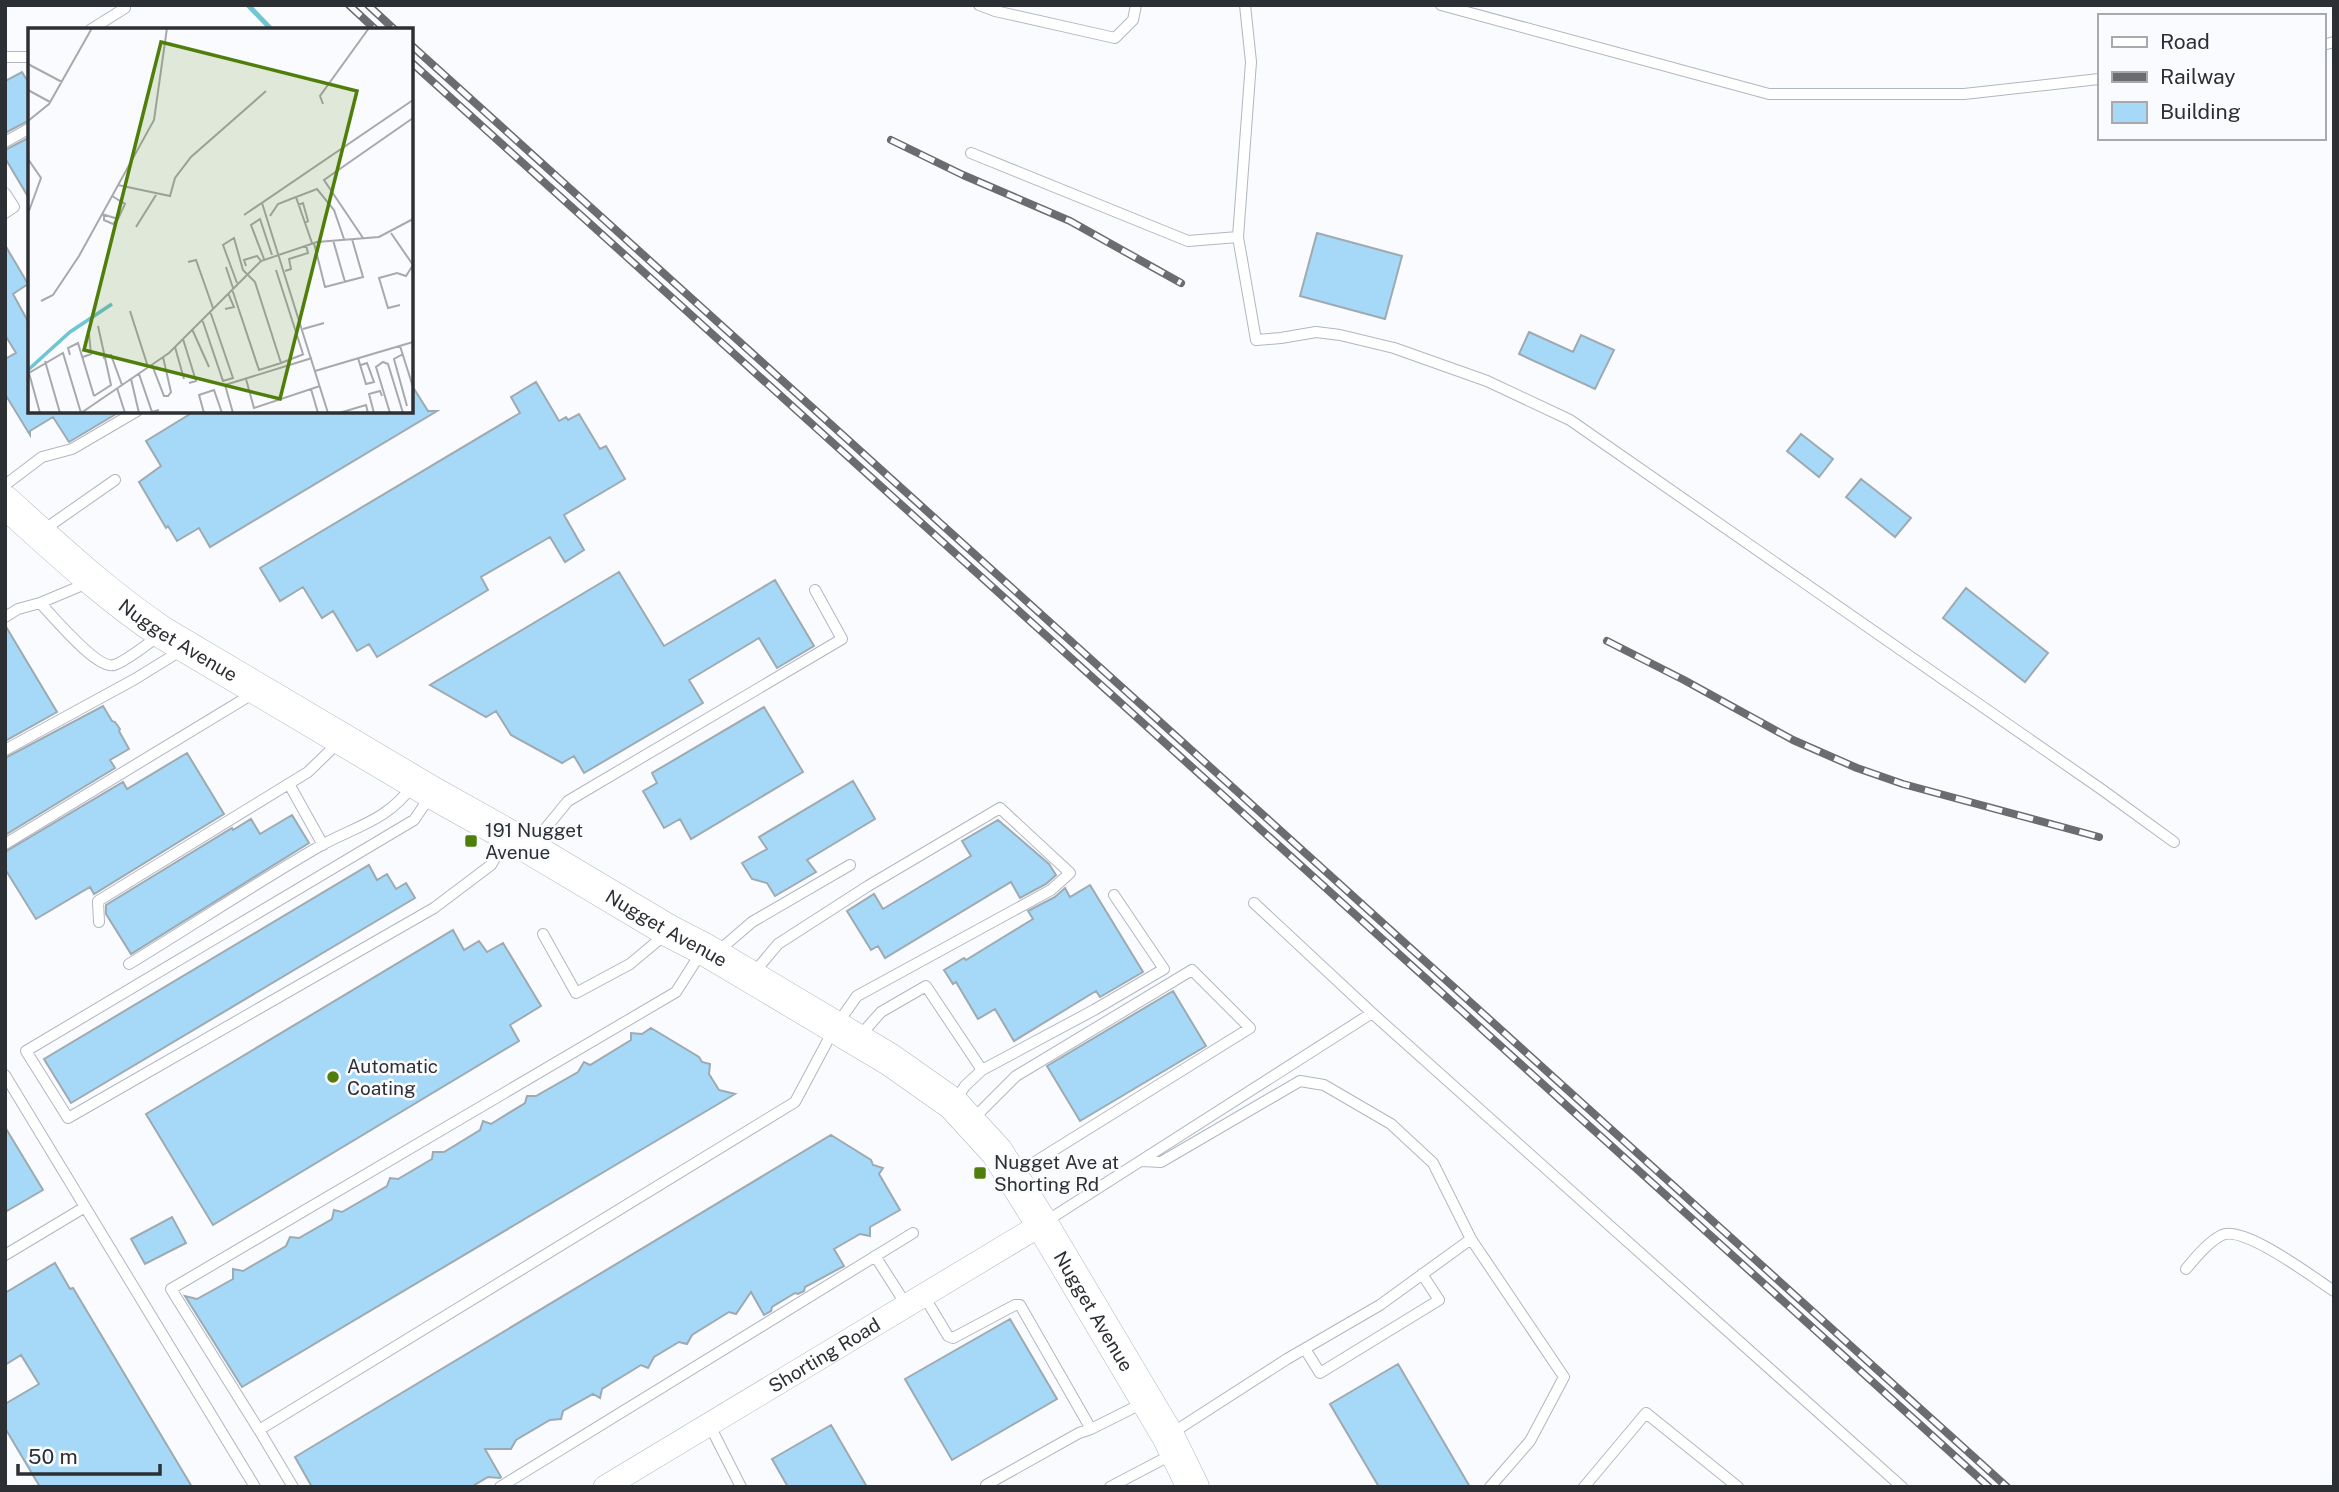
<svg xmlns="http://www.w3.org/2000/svg" width="2339" height="1492" font-family="'Public Sans',sans-serif">
<rect width="100%" height="100%" fill="#fafbfe"/>
<g fill="none" stroke-linecap="round" stroke-linejoin="round">
<!-- stream -->
<path stroke="#6fc5d2" stroke-width="5" d="M248 5 272 30"/>
</g>
<!-- building -->
<path fill="#a6d9f8" stroke="#9eaab1" stroke-width="2" d="M22 72 30 85V120L5 133V81Z
M30 137V200L5 158V150Z
M1317 233 1402 256 1385 319 1300 296Z
M5 245 28 284 13 294 30 325V411H121L69 442 53 417 30 431V435L5 394V359L16 353 5 335Z
M1529 332 1573 352 1581 335 1614 350 1595 389 1519 354Z
M536 382 559 421 566 417 568 420 579 414 600 449 606 446 625 479 564 515 584 550 565 562 550 537 481 577 488 590 377 657 369 644 357 651 333 611 322 618 303 587 280 601 260 568 520 413 511 397Z
M411 384 428 411H437L210 547 199 528 177 541 168 526 166 528 139 482 161 466 146 441 195 411H411Z
M1801 434 1833 459 1819 477 1787 451Z
M1861 479 1911 518 1895 537 1846 497Z
M619 572 664 646 775 580 814 646 777 668 759 638 689 680 703 703 584 773 574 756 562 763 511 735 496 711 486 717 430 685Z
M1966 588 2048 653 2025 682 1943 618Z
M5 625 57 712 5 741Z
M103 706 112 721 115 722 120 729 119 731 129 749 110 760 115 768 5 835V758Z
M764 707 803 772 691 839 680 819 664 828 643 791 657 783 652 773Z
M187 753 224 814 94 894 90 887 36 919 5 869V852L123 782 127 789Z
M853 781 875 819 807 860 816 872 775 896 767 883 752 879 742 863 767 849 759 837Z
M292 815 309 843 131 954 106 914V905L232 828 233 830 251 819 260 834Z
M998 820 1049 864 1056 875 1046 884 1020 898 1011 882 885 958 878 946 871 950 847 911 874 894 883 909 971 856 962 841Z
M369 865 377 880 387 874 396 889 406 883 415 898 71 1103 44 1059Z
M1090 885 1143 972 1100 997 1096 991 1014 1041 995 1009 978 1019 956 982 953 984 944 970 964 958 966 960 1033 919 1028 911 1055 897 1065 888 1070 897Z
M453 930 464 950 479 941 487 952 503 943 541 1006 510 1025 519 1041 213 1225 146 1114Z
M1173 991 1206 1046 1080 1121 1047 1066Z
M651 1028 699 1057 702 1062 710 1064 709 1074 719 1090 735 1094 242 1387 185 1296 197 1299 233 1279V1269L243 1271 286 1246 290 1237 299 1238 332 1219 334 1210 342 1212 387 1186 390 1178 398 1179 432 1159 433 1152H444L480 1130 483 1121 491 1124 525 1103 527 1096H536L578 1072 584 1062 590 1065 631 1040V1033L642 1034Z
M5 1127 43 1190 5 1212Z
M831 1135 871 1160 873 1165 883 1168 879 1174 900 1210 870 1227V1236L860 1234 834 1249 844 1266 805 1287 804 1291 798 1294 795 1293 772 1307 771 1311 764 1315 751 1292 736 1314 729 1312 692 1335 687 1344 679 1342 654 1357 648 1368 641 1365 602 1389 600 1398 593 1394 563 1411 561 1419 550 1420 516 1440 511 1449H485L501 1477 500 1478 488 1477 471 1487H312L295 1457Z
M172 1217 186 1243 145 1264 131 1239Z
M55 1263 70 1289 73 1288 192 1487H40L5 1428V1404L39 1384 21 1355 5 1365V1293Z
M1010 1319 1057 1399 952 1460 905 1379Z
M1398 1364 1470 1487H1379L1330 1404Z
M831 1425 867 1487H788L772 1459Z"/>
<g fill="none" stroke-linecap="round" stroke-linejoin="round">
<!-- lane casing -->
<g stroke="#b0b7c2" stroke-width="12">
<path id="lane" d="M979 5 995 11
M997 5 995 11 1115 38 1133 20 1136 5
M1245 5 1251 62 1238 237 1256 340 1281 338 1316 332 1340 335 1394 348 1487 381 1570 420 2101 789 2174 842
M1441 5 1769 94H1964L2099 79
M90 30 125 8
M2323 45 2334 42
M5 57H30
M5 142 30 128
M971 153 1188 241 1238 237
M5 193 14 207 5 213
M5 485 42 457 72 449 137 411
M42 531 115 480
M40 603C53 616 97 670 114 665 125 662 150 642 160 635
M5 617 18 609 40 603 90 582
M5 750 135 679 182 650
M289 784 323 845
M431 795 414 820 26 1051 68 1118 434 908 491 865 507 837
M5 844 254 693
M531 846 568 801 842 639 815 590
M1254 903 1372 1013 1902 1487
M99 922 98 901 308 772 341 740
M543 934 576 993 630 964 667 933
M702 951 676 992 171 1289 259 1430 795 1102 835 1027 857 996 1051 890 1070 873 1000 808 868 886 778 944 752 975
M716 953 752 922 850 865
M129 964C193 925 256 883 320 846 356 826 387 821 413 785
M858 1038 881 1012 926 986 982 1070 965 1086 955 1101
M982 1070 1094 1010 1164 969 1114 895
M5 1075 255 1487
M972 1120 1016 1076 1192 970 1250 1028 1014 1175
M1142 1161 1161 1162 1300 1081 1324 1085 1391 1124 1433 1163 1471 1239
M1045 1222 1372 1013
M5 1255 85 1207
M875 1256 907 1306
M2186 1269C2196 1257 2208 1242 2222 1235 2244 1225 2314 1278 2334 1291
M924 1296 948 1336 953 1338 1015 1305H1020L1091 1429 1145 1402
M1305 1349 1320 1373 1439 1300 1422 1274
M709 1424 741 1487
M259 1430 293 1487
M1169 1435 1287 1359 1380 1305 1471 1239 1564 1377 1530 1441 1490 1487
M986 1485 1079 1433 1091 1429
M500 1487 913 1233
M1110 1487 1173 1454
M1584 1487 1646 1413 1738 1487"/>
</g>
<!-- street casing -->
<g stroke="#b0b7c2" stroke-width="24">
<g id="street">
<path id="s1" d="M605 1487 1042 1224"/>
</g>
</g>
<!-- secondary casing -->
<g stroke="#b0b7c2" stroke-width="33">
<g id="secondary">
<path id="s2" d="M5 502C56 548 106 595 163 633L433 793 508 835 669 931 704 949 889 1059 953 1104 997 1152 1042 1224 1168 1436 1193 1487"/>
</g>
</g>
<!-- lane -->
<use href="#lane" stroke="#fff" stroke-width="10"/>
<!-- street -->
<use href="#street" stroke="#fff" stroke-width="23"/>
<!-- secondary -->
<use href="#secondary" stroke="#fff" stroke-width="32"/>
<!-- rail casing -->
<g stroke="#6a6c70" stroke-width="8">
<path id="rail" d="M349 5 376 30
M368 5 395 30
M411 45 2007 1487
M411 62 1989 1487
M891 140 963 175 1070 221 1181 283
M1607 641 1684 680 1793 740 1857 768 1903 784 2099 837"/>
</g>
<!-- rail -->
<use href="#rail" stroke="#fafbfe" stroke-width="5" stroke-dasharray="16" stroke-linecap="butt"/>
</g>
<!-- markers -->
<g fill="#4f7e0a" stroke="#fafbfe" stroke-width="2.5">
<rect x="464" y="834" width="14" height="14" rx="3.5"/>
<circle cx="333" cy="1077" r="7"/>
<rect x="973" y="1166" width="14" height="14" rx="3.5"/>
</g>
<g text-anchor="middle" stroke-width="5" stroke-linejoin="round" paint-order="stroke">
<!-- street labels -->
<g font-size="19" fill="#2c2f33" stroke="#fafbfe">
<text dy="7" stroke="none"><textPath href="#s2" startOffset="222">Nugget Avenue</textPath></text>
<text dy="7" stroke="none"><textPath href="#s2" startOffset="789">Nugget Avenue</textPath></text>
<text dy="7" stroke="none"><textPath href="#s2" startOffset="1377">Nugget Avenue</textPath></text>
<text dy="7" stroke="none"><textPath href="#s1" startOffset="256">Shorting Road</textPath></text>
</g>
<!-- poi labels -->
<g font-size="19" fill="#2c2f33" stroke="#fafbfe" text-anchor="start">
<text x="485" y="837">191 Nugget<tspan x="485" dy="22">Avenue</tspan></text>
<text x="347" y="1073">Automatic<tspan x="347" dy="22">Coating</tspan></text>
<text x="994" y="1169">Nugget Ave at<tspan x="994" dy="22">Shorting Rd</tspan></text>
</g>
</g>
<!-- overview -->
<g transform="translate(28 28)">
<rect width="385" height="385" fill="#fafbfe"/>
<path fill="none" stroke="#6fc5d2" stroke-width="3.5" d="M0 342 42 304 84 276"/>
<path fill="none" stroke="#a8a9ad" stroke-width="2" d="M0 36 34 54M0 62 22 74M295 76 292 68 341 0M0 93 21 76 64 0M0 131 13 150 1 183M90 157 142 168 147 150 163 129 238 63M234 175 300 385M270 177 275 175 280 193 277 195M74 186 90 191 97 176 84 168M76 187V192L85 196 90 191M216 187 385 72M242 188 250 176 268 169M108 199 128 167M363 205 385 237 378 248 369 245 351 250 360 280 372 277M335 210 296 152 385 90M305 212 317 254M284 215 268 169 289 161 306 182 316 211M286 215 297 259 335 249 324 211M236 231 223 197 232 191 244 227M160 234 168 232 185 280M218 238 216 232 229 228 233 233M198 239 205 260M248 242 275 326M257 243 263 241 261 231 280 225 278 217M204 261 231 342 253 335 227 254 215 242 206 210 195 217 209 255M13 273 25 267 51 228 126 92 139 0M197 281 206 279 200 265M102 283 120 339M174 291 195 353 205 350 182 283M164 301 181 339M275 301 296 295M155 311 168 353 161 355M372 318 385 359M147 319 156 351M375 326 366 331 379 378M42 327 40 320 50 315 66 368M55 329 63 326 61 306M75 330 83 327 94 357M330 330 338 356 346 354 339 335 333 337M17 333 32 385M253 335 276 326M124 337 136 368H140L143 364 135 329M287 343 385 314M111 346 124 384 131 382M103 351 111 385M218 351 226 380 292 358M89 360 97 385M283 361 290 385M66 368 83 357 70 298M12 385 1 345 35 325 53 385M53 385 141 325 233 233 289 214 351 209 385 191M176 385 171 367 186 362 194 385M205 385 197 357 284 330M311 385 338 377 340 385M346 385 341 366 352 363 354 368M362 385 348 339 355 334 360 336 375 385"/>
<path fill="#4f7e0a" fill-opacity="0.15" stroke="#4f7e0a" stroke-width="3.5" d="M133 14 329 63 252 371 56 322Z"/>
<rect width="385" height="385" fill="none" stroke="#2c2f33" stroke-width="3.5"/>
</g>
<!-- border -->
<rect width="2339" height="1492" fill="none" stroke="#2c2f33" stroke-width="14"/>
<!-- legend -->
<rect x="2098" y="14" width="228" height="126" fill="#fafbfe" stroke="#a8a9ad" stroke-width="2"/>
<rect x="2112" y="37" width="35" height="10" fill="#ffffff" stroke="#a8a9ad" stroke-width="2"/>
<text x="2160" y="49" font-size="21" fill="#2c2f33">Road</text>
<rect x="2112" y="72" width="35" height="10" fill="#6a6c70" stroke="#a8a9ad" stroke-width="2"/>
<text x="2160" y="84" font-size="21" fill="#2c2f33">Railway</text>
<rect x="2112" y="102" width="35" height="21" fill="#a6d9f8" stroke="#a8a9ad" stroke-width="2"/>
<text x="2160" y="119" font-size="21" fill="#2c2f33">Building</text>
<!-- scale -->
<path d="M18 1464v10h142v-10" fill="none" stroke="#2c2f33" stroke-width="3.5"/>
<text x="28" y="1464" font-size="21" fill="#2c2f33" stroke="#fafbfe" stroke-width="5" paint-order="stroke">50 m</text>
</svg>
